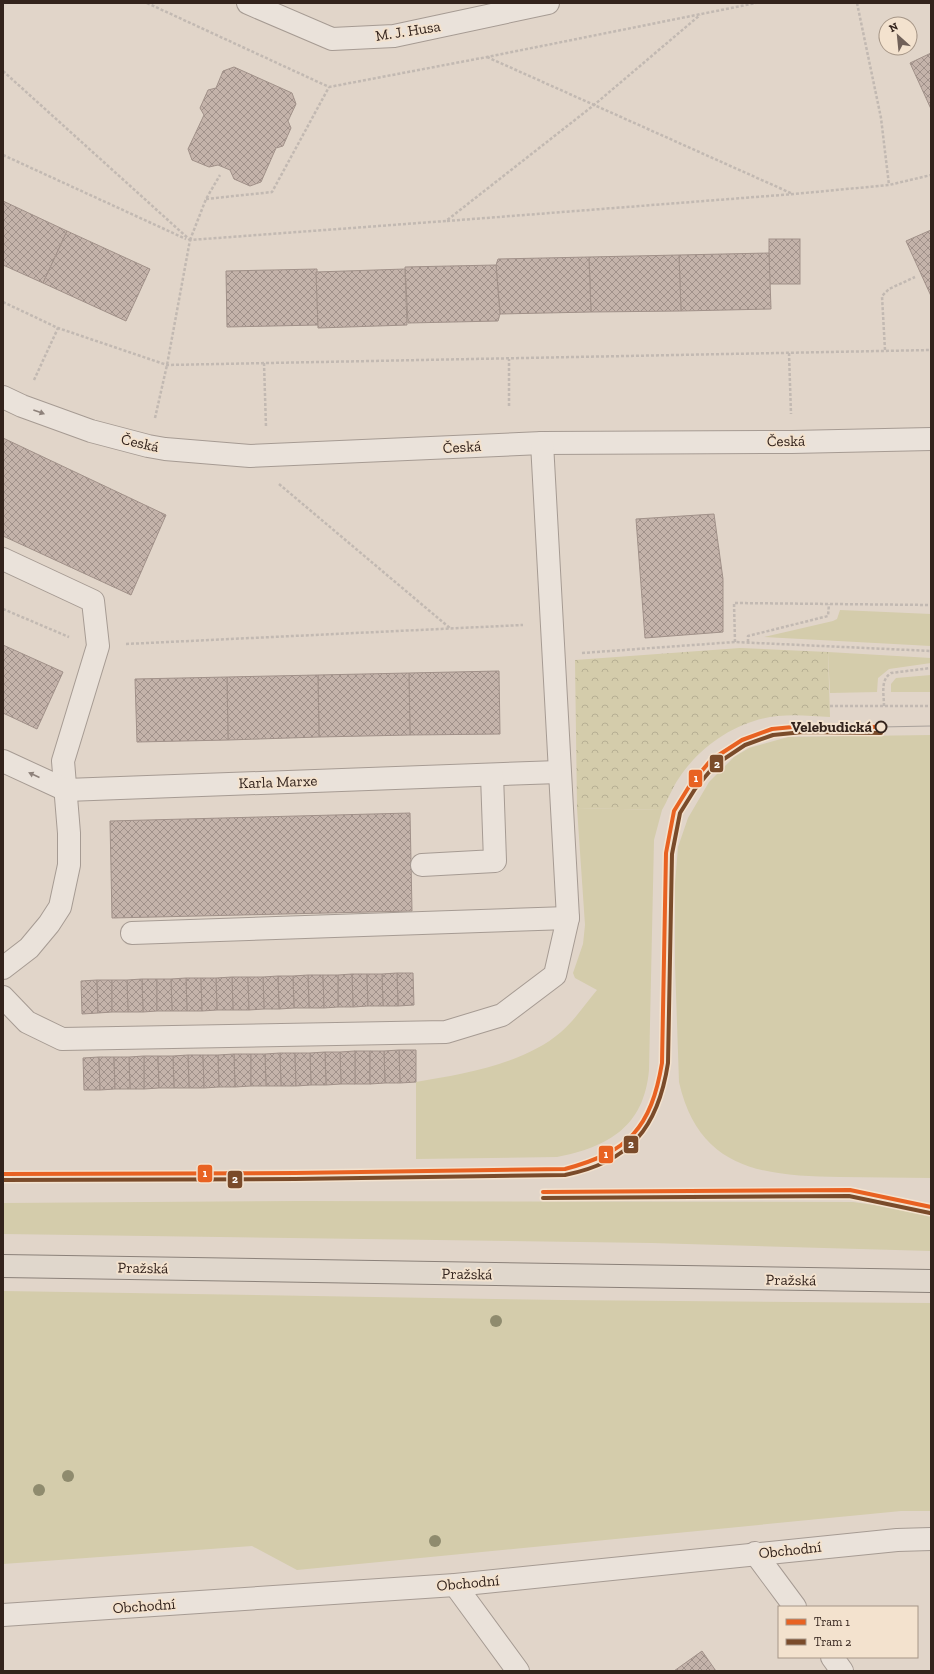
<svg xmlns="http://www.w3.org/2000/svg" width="934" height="1674" font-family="'Zilla Slab',serif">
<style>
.grass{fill:#d4ccab}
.forest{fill:url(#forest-crowns)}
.building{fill:url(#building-cross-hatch);stroke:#a19189}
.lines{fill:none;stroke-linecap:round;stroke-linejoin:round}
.minor-casing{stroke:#a69b93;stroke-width:24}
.major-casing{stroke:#8b8179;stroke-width:24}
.path{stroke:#c2b9b2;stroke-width:2.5;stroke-dasharray:3 2;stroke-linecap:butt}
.minor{stroke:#eae2da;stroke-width:22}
.major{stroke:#e0d7cc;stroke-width:22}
.tram{stroke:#a9a19b;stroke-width:1}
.tram-1-casing{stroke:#f3e2ce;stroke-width:7}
.tram-2-casing{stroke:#f3e2ce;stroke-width:7}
.tram-1{stroke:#e86222;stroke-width:4}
.tram-2{stroke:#7a4b2a;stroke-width:4}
.tree{fill:#8f8b6e}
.oneway{fill:#8e827b}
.stop-dot{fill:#f3e2ce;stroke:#33231c;stroke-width:2}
.labels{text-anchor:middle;stroke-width:4;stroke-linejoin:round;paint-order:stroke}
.street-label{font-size:15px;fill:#33231c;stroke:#f3e2ce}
.stop-label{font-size:15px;font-weight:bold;fill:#33231c;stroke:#f3e2ce;text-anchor:end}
.line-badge{stroke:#f3e2ce;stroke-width:1.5}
.badge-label{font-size:11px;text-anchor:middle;font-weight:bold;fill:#fff}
</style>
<defs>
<pattern id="forest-crowns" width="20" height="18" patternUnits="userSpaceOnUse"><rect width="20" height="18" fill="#d4ccab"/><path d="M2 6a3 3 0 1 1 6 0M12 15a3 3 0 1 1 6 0" fill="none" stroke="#b6af93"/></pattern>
<pattern id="building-cross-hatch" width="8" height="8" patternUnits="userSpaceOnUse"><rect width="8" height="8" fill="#c4b3aa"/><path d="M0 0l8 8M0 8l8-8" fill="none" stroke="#a0918a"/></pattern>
</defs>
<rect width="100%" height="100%" fill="#e1d5c9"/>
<g class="grass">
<polygon points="840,610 931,614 931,646 764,637 833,621 837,619"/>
<polygon points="828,652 931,658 931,663 889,669 878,678 877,692 830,693"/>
<polygon points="931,675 931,692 891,692 891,684 896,678"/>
<path d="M 931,735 L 931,1178 C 901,1178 870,1177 840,1177 C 763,1176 699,1170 679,1082 L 675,964 L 675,884 L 678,847 L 688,818 L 709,782 L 734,757 L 749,748 L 788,737 Z"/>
<path d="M 577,808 L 662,810 L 654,840 L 649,1070 C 644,1127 608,1147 557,1157 L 416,1159 L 416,1082 C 463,1074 524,1064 561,1032 C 575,1020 585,1004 597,990 L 575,978 L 573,973 L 583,944 L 585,925 Z"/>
<polygon points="300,1201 853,1202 931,1213 931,1251 652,1243 3,1234 3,1203"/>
<polygon points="3,1291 562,1300 931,1303 931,1511 901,1511 297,1570 252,1546 3,1564"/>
</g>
<path class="forest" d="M 740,648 L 828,652 L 830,717 C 813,716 795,714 778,716 C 738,720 701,745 679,778 C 672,788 668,800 662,810 L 577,808 L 575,660 Z"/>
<g class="building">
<polygon points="931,53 931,109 910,63"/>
<polygon points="234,67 292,93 296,104 288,121 291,128 283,146 276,148 261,182 250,186 234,179 230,170 218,165 209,167 192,160 188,149 204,115 200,108 208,90 216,88 223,71"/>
<polygon points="3,201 67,231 43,283 3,265"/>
<polygon points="931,230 931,296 906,241"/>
<polygon points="67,231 150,269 126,321 43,283"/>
<rect x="769" y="239" width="31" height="45"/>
<polygon points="769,253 771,309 681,311 679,255"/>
<polygon points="679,255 681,311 591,312 589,257"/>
<polygon points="589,257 591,312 500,314 496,265 498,259"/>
<polygon points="496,265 500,314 498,321 408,323 405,267"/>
<polygon points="317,269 318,325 227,327 226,271"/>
<polygon points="405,269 407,325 318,328 316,272"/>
<polygon points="3,438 166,515 131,595 3,536"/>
<polygon points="714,514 723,579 723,632 645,638 636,519"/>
<polygon points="3,645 63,672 37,729 3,713"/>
<polygon points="499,671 500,734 410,735 409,673"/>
<polygon points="409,673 410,735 319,737 318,675"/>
<polygon points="318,675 319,737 228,740 227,677"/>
<polygon points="227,677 228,740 137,742 135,679"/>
<polygon points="410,813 412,911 112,918 110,821"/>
<polygon points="397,973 413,973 414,1005 398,1006"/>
<polygon points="397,973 398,1006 383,1006 382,974"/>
<polygon points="352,974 367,974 368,1006 353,1007"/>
<polygon points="352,974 353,1007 338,1007 338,975"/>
<polygon points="367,974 382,974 383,1006 368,1006"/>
<polygon points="308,975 323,975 324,1008 309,1008"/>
<polygon points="308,975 309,1008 294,1008 293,976"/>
<polygon points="323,975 338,975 338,1007 324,1008"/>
<polygon points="278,976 293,976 294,1008 279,1009"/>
<polygon points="278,976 279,1009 264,1009 263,977"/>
<polygon points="232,977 248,977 249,1010 233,1010"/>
<polygon points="232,977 233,1010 217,1010 216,978"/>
<polygon points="248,977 263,977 264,1009 249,1010"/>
<polygon points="186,978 201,978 202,1011 187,1011"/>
<polygon points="186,978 187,1011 172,1011 171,979"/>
<polygon points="201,978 216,978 217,1010 202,1011"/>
<polygon points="142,979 157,979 157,1011 143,1012"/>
<polygon points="142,979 143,1012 128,1012 127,980"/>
<polygon points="157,979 171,979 172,1011 157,1011"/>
<polygon points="97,980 98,1013 82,1014 81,981"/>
<polygon points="97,980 112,980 112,1012 98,1013"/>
<polygon points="112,980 127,980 128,1012 112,1012"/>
<polygon points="399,1050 416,1050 416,1082 400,1083"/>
<polygon points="399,1050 400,1083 385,1083 384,1051"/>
<rect x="355" y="1051" width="15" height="33"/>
<polygon points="355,1051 355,1084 341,1084 340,1052"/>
<polygon points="370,1051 384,1051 385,1083 370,1084"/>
<polygon points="325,1052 340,1052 341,1084 326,1085"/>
<polygon points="325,1052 326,1085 311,1085 310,1053"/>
<polygon points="280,1053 295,1053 296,1086 281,1086"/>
<polygon points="280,1053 281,1086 266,1086 265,1054"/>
<polygon points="295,1053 310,1053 311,1085 296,1086"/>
<polygon points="234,1054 251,1054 251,1086 235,1087"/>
<polygon points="234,1054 235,1087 219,1087 218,1055"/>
<polygon points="251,1054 265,1054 266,1086 251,1086"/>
<polygon points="188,1055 203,1055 204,1088 189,1088"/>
<polygon points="188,1055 189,1088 174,1088 173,1056"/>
<polygon points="203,1055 218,1055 219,1087 204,1088"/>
<polygon points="144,1056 158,1056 159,1088 144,1089"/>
<polygon points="144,1056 144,1089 130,1089 129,1057"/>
<polygon points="158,1056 173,1056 174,1088 159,1088"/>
<polygon points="99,1057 100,1090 84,1090 83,1058"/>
<polygon points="99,1057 114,1057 115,1089 100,1090"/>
<polygon points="114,1057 129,1057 130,1089 115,1089"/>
<polygon points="702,1651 716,1671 674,1671"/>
</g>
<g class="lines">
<g class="minor-casing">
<g id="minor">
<polyline points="248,3 332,39 394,36 548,3"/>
<polyline points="3,397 22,406 91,431 148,446 165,449 250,456 542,443 792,442 931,439"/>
<polyline points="3,559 93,601 98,646 63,761 69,833 69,865 60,907 49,924 29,948 3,968"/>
<polyline points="3,761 66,790 559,772"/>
<polyline points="422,865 495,861 492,775"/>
<polyline points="132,933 568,918"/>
<polyline points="3,997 27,1022 62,1039 446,1032 502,1015 555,975 568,918 542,443"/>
<polyline points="755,1553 795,1607"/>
<polyline points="455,1585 518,1671"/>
<polyline points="3,1615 455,1585 897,1540 931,1539"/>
<polyline points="832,1657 842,1671"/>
</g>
</g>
<g class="major-casing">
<polyline id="major" points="3,1266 931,1281"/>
</g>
<g class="path">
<polyline points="147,3 329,87 487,57 756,3"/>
<polyline points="857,3 881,118 889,185"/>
<polyline points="487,57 793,194"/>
<polyline points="3,71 190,240"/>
<polyline points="3,155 186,239"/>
<polyline points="206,199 272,192 329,87"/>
<polyline points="447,221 794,194 889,185 931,175"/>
<polyline points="190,240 206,199 220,175"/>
<polyline points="3,302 58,328 167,365 931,350"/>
<polyline points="885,350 882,296 889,289 915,277"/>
<polyline points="789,353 791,414"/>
<polyline points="264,363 266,427"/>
<polyline points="34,380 58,328"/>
<polyline points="509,406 509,359"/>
<polyline points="155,418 167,365 190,240 446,221 594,105 700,15"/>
<polyline points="279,484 451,629"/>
<polyline points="3,609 69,637"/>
<polyline points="735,642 734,603 931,605"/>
<polyline points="748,642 748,636 828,616 829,604"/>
<polyline points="126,644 523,625"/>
<polyline points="582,653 735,642 931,651"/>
<polyline points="830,706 931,706"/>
<path d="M 884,706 C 884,694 880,680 891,673 L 931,668"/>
</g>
<use href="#minor" class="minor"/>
<use href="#major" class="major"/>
<polyline class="tram" points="881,727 931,726"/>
<g class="tram-1-casing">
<g id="tram-1">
<path d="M 3,1174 L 295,1173 L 565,1169 C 629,1152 651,1128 662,1063 L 666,853 L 674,811 L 690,785 L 711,760 L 742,740 L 772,729 L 803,726 L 881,727"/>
<polyline points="543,1192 850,1190 931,1207"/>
</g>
</g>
<g class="tram-2-casing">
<g id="tram-2">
<path d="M 3,1180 L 295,1179 L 565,1175 C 630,1162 658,1128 668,1063 L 672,854 L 680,813 L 695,789 L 715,765 L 745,745 L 773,735 L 803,732 L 881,733"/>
<polyline points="543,1198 849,1196 930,1213"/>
</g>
</g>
<use href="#tram-1" class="tram-1"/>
<use href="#tram-2" class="tram-2"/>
</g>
<g class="tree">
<circle cx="496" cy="1321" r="6"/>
<circle cx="68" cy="1476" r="6"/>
<circle cx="39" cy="1490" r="6"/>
<circle cx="435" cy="1541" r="6"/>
</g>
<defs><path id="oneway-solid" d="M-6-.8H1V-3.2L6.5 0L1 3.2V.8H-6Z"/></defs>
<g class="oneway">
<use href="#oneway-solid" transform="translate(39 412) rotate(20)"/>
<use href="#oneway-solid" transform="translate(34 775) rotate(-156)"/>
</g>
<circle class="stop-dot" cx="881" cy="727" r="5.5"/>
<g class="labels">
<g class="street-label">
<text transform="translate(408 31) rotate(-9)" y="5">M. J. Husa</text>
<text transform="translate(786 441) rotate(-1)" y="5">Česká</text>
<text transform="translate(140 443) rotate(13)" y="5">Česká</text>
<text transform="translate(462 447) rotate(-3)" y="5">Česká</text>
<text transform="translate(278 782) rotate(-2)" y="5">Karla Marxe</text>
<text transform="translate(143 1268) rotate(1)" y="5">Pražská</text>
<text transform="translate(467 1274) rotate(1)" y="5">Pražská</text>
<text transform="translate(791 1280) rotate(1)" y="5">Pražská</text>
<text transform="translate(790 1550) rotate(-6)" y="5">Obchodní</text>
<text transform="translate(468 1583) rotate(-5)" y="5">Obchodní</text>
<text transform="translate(144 1606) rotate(-4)" y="5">Obchodní</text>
</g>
<g class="stop-label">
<text x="872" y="732">Velebudická</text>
</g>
</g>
<g class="line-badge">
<rect x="709" y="754" width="15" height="19" rx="4" fill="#7a4b2a"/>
<rect x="688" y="769" width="15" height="19" rx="4" fill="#e86222"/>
<rect x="623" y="1135" width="16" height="19" rx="4" fill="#7a4b2a"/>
<rect x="598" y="1145" width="16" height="19" rx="4" fill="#e86222"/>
<rect x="197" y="1164" width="16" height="19" rx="4" fill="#e86222"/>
<rect x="227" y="1170" width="16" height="19" rx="4" fill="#7a4b2a"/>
</g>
<g class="badge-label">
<text x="717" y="768">2</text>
<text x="696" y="782">1</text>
<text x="631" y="1148">2</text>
<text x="606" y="1158">1</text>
<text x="205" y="1177">1</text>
<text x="235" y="1183">2</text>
</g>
<rect width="934" height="1674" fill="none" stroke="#33231c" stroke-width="8"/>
<rect x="778" y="1606" width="140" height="52" fill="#f3e2ce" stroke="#a69687"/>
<rect x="786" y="1619" width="20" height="6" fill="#e86222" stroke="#a69687"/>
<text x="814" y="1626" font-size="12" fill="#33231c">Tram 1</text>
<rect x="786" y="1639" width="20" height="6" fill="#7a4b2a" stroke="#a69687"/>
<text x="814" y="1646" font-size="12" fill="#33231c">Tram 2</text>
<g transform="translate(898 36) rotate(333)"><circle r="19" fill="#f3e2ce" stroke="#a69687"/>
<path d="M0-3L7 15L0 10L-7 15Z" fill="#706159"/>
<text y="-6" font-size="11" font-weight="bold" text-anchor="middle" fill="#33231c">N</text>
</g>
</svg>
